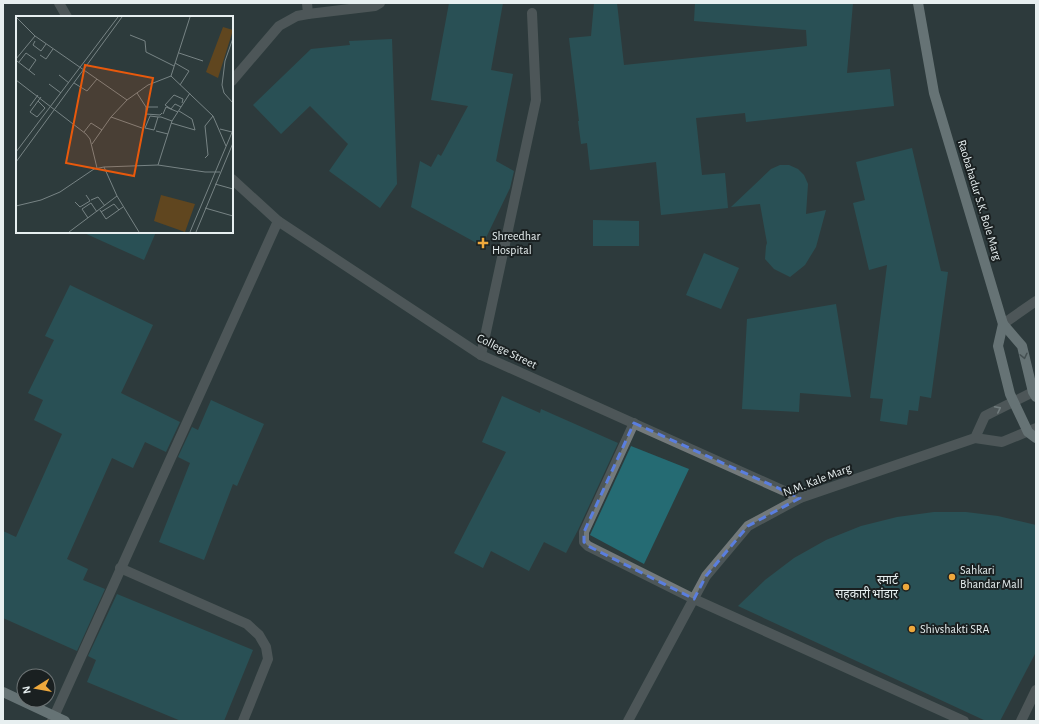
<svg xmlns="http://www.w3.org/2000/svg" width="1039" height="724" font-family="'Alegreya Sans','Noto Sans Devanagari',sans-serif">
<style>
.building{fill:#256b73}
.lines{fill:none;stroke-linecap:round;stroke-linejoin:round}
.minor{stroke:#73797a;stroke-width:10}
.major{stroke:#acb9bb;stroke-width:10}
.oneway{stroke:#636c6e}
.oneway2{stroke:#c4cccd}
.marked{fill:none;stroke:#5a7edf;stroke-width:3;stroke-dasharray:8 5;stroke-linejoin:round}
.poi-dot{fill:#eea83c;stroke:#1a2021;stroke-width:1.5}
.labels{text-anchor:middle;stroke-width:4;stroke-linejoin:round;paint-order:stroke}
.street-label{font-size:12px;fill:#e7eff0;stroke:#1a2021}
.poi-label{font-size:12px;fill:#e7eff0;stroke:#1a2021;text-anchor:start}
.inset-road{fill:none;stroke:#778384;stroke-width:1}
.view{fill:#e8590c;fill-opacity:0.15;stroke:#e8590c;stroke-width:2}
.inset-edge{fill:none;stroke:#e7eff0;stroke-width:2}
</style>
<rect width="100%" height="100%" fill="#2d3b3c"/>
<g class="building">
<polygon points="449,3 503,3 491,70 513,74 496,161 514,171 510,188 482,246 411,207 420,161 431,167 438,154 441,156 468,106 431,100"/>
<polygon points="594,3 617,3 624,65 807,46 806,30 694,21 695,3 853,3 847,73 890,69 894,106 746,122 745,113 696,118 702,175 725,173 728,208 661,215 656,162 590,170 587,143 581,144 578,121 579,121 569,38 591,36"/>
<polygon points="392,39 397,184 380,208 329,171 348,144 310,106 281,134 253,105 311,49 350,45 349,41"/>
<polygon points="912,148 941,271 948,272 931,398 920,396 918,411 909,410 907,425 880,421 883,399 870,398 887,265 869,270 853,203 865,200 856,162"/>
<polygon points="780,165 789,165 798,169 804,175 808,184 806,214 826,210 816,247 805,265 790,277 774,269 765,259 766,246 767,243 760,204 731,207 771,169"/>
<polygon points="593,220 639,221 639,246 593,246"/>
<polygon points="82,232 156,232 144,260"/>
<polygon points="704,253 739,268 721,309 686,295"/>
<polygon points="70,285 153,325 121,393 180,422 166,452 145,442 133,468 112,458 67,559 88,569 83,580 105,589 77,651 3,618 3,531 16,537 62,434 34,420 43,400 28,393 54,340 45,336"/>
<polygon points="836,304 851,397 800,393 799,412 742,409 747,319"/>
<polygon points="502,396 540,413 541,409 618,443 578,530 566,553 544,542 529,571 491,551 483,568 454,553 506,452 482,442"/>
<polygon points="211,400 264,424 237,486 233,484 204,560 159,542 190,463 178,457 192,427 198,430"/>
<polygon points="631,446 689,469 644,564 590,535"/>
<polygon points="934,512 966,512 998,516 1036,525 1036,652 1000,721 986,721 738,606 765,580 794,558 826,540 861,526 897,517"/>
<polygon points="117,594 253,650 224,721 181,721 87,682 96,660 88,656"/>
</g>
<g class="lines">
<g class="minor">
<polyline points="59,3 67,17"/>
<polyline points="308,14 375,6 380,3"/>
<polyline points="232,81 279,26 297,16 308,14 307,3"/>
<polyline points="232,179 278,221 481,355 800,498"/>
<polyline points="1003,324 1036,301"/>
<polyline points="481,355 536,100 532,13"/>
<polyline points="634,423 584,532 584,542 588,546 694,599 964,721"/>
<polyline points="975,438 1002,442 1036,428"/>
<polyline points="120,568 247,624 259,635 266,647 268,659 243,721"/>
<polyline points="52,721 278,221"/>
<polyline points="628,721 706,576 748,526 800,498 975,438 985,416 1033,392"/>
<polyline points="1021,721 1036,690"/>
</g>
<g class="major">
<polyline points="918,3 934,93 1003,324 1022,346 1033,392 1036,397"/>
<polyline points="1003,324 998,346 1010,394 1028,432 1036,438"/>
<polyline points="3,692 65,721"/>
</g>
</g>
<defs><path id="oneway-chevron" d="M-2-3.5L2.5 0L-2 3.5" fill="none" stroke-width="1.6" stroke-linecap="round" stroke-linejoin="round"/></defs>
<use class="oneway" href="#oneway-chevron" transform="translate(1024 356) rotate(77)"/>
<use class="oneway2" href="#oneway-chevron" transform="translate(998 409) rotate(-27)"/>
<path d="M0 0H1039V724H0ZM 634,423 L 800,498 L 748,526 L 706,576 L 694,599 L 588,546 L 584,542 L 584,532 Z" fill="#2d3b3c" fill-opacity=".55" fill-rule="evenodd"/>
<path class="marked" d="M 634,423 L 800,498 L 748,526 L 706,576 L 694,599 L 588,546 L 584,542 L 584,532 Z"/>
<g class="poi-dot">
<path d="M481 237h4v4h4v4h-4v4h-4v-4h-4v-4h4z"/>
<circle cx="952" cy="577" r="4"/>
<circle cx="906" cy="587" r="4"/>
<circle cx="912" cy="629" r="4"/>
</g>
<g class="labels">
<g class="street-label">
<text transform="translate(980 200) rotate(73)" y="4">Raobahadur S.K. Bole Marg</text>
<text transform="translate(507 351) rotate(26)" y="4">College Street</text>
<text transform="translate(817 480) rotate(-21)" y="4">N.M. Kale Marg</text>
</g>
<g class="poi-label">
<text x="492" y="240">Shreedhar<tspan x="492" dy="14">Hospital</tspan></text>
<text x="960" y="574">Sahkari<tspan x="960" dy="14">Bhandar Mall</tspan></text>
<text x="898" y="584" text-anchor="end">स्मार्ट<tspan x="898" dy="14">सहकारी भांडार</tspan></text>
<text x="920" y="633">Shivshakti SRA</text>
</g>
</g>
<g transform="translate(16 16)">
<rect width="217" height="217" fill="#2d3b3c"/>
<path d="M 207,11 L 217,14 L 202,62 L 190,56 ZM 145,179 L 179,188 L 169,216 L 138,205 Z" fill="#60461f"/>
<path class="inset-road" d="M 0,1 L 19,20 L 111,84M 114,19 L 129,25 L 130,36 L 158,50M 217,22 L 209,45 L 206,69 L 208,77 L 217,87M 19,25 L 17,29 L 25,35 L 30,28M 163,37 L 187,45M 24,39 L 30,43 L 37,33M 0,43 L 19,20M 1,45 L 19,59M 3,46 L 10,37 L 20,44 L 13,54M 159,47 L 173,55 L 164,69M 43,59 L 53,67M 155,60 L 197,100 L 210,130M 0,64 L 70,118 L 74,123 L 81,152M 58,67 L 71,75 L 81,63M 33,68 L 45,77M 121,77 L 130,91 L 142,91M 22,85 L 29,92 L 21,101 L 14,96 L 25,81M 14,90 L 22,79M 130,91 L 130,98 L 144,99 L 146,97M 165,91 L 159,88 L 155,93 L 149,89 L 158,79 L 167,83 L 166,87M 147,98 L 150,91 L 162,96M 95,101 L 126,112M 142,101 L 138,114 L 129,112 L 134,100 L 142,101 L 145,101 L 156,105M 155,107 L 179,114 L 176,103 L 163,95M 204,113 L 216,116M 140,115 L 152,118M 68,116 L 75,107 L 86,114M 76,128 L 95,101 L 111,84 L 132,69 L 155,60 L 174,1M 0,136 L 102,1M 189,142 L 192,139 L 189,110 L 197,100M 0,146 L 106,1M 142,149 L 156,105 L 174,77M 88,151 L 101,180 L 123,216M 199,168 L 217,173M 75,184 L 82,181 L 89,190M 59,186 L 64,191 L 74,185 L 70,179M 0,190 L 25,184 L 44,176 L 78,153 L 88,151 L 142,149 L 189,156 L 204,156M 189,192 L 217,200M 84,194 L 90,203 L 107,191M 85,196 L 98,188 L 103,194M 72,202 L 66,193 L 75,187 L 81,196M 53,216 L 101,180M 174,216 L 217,114M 180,216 L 217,127"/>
<path class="view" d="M 69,49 L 137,62 L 118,160 L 50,147 Z"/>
<rect width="217" height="217" class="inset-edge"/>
</g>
<rect width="1039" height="724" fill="none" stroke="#e7eff0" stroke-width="8"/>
<g transform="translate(36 688) rotate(259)"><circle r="19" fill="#1a2021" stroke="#6c7374"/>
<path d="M0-3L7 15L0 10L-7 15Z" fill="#eea83c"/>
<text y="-6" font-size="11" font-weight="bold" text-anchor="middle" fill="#e7eff0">N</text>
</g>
</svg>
